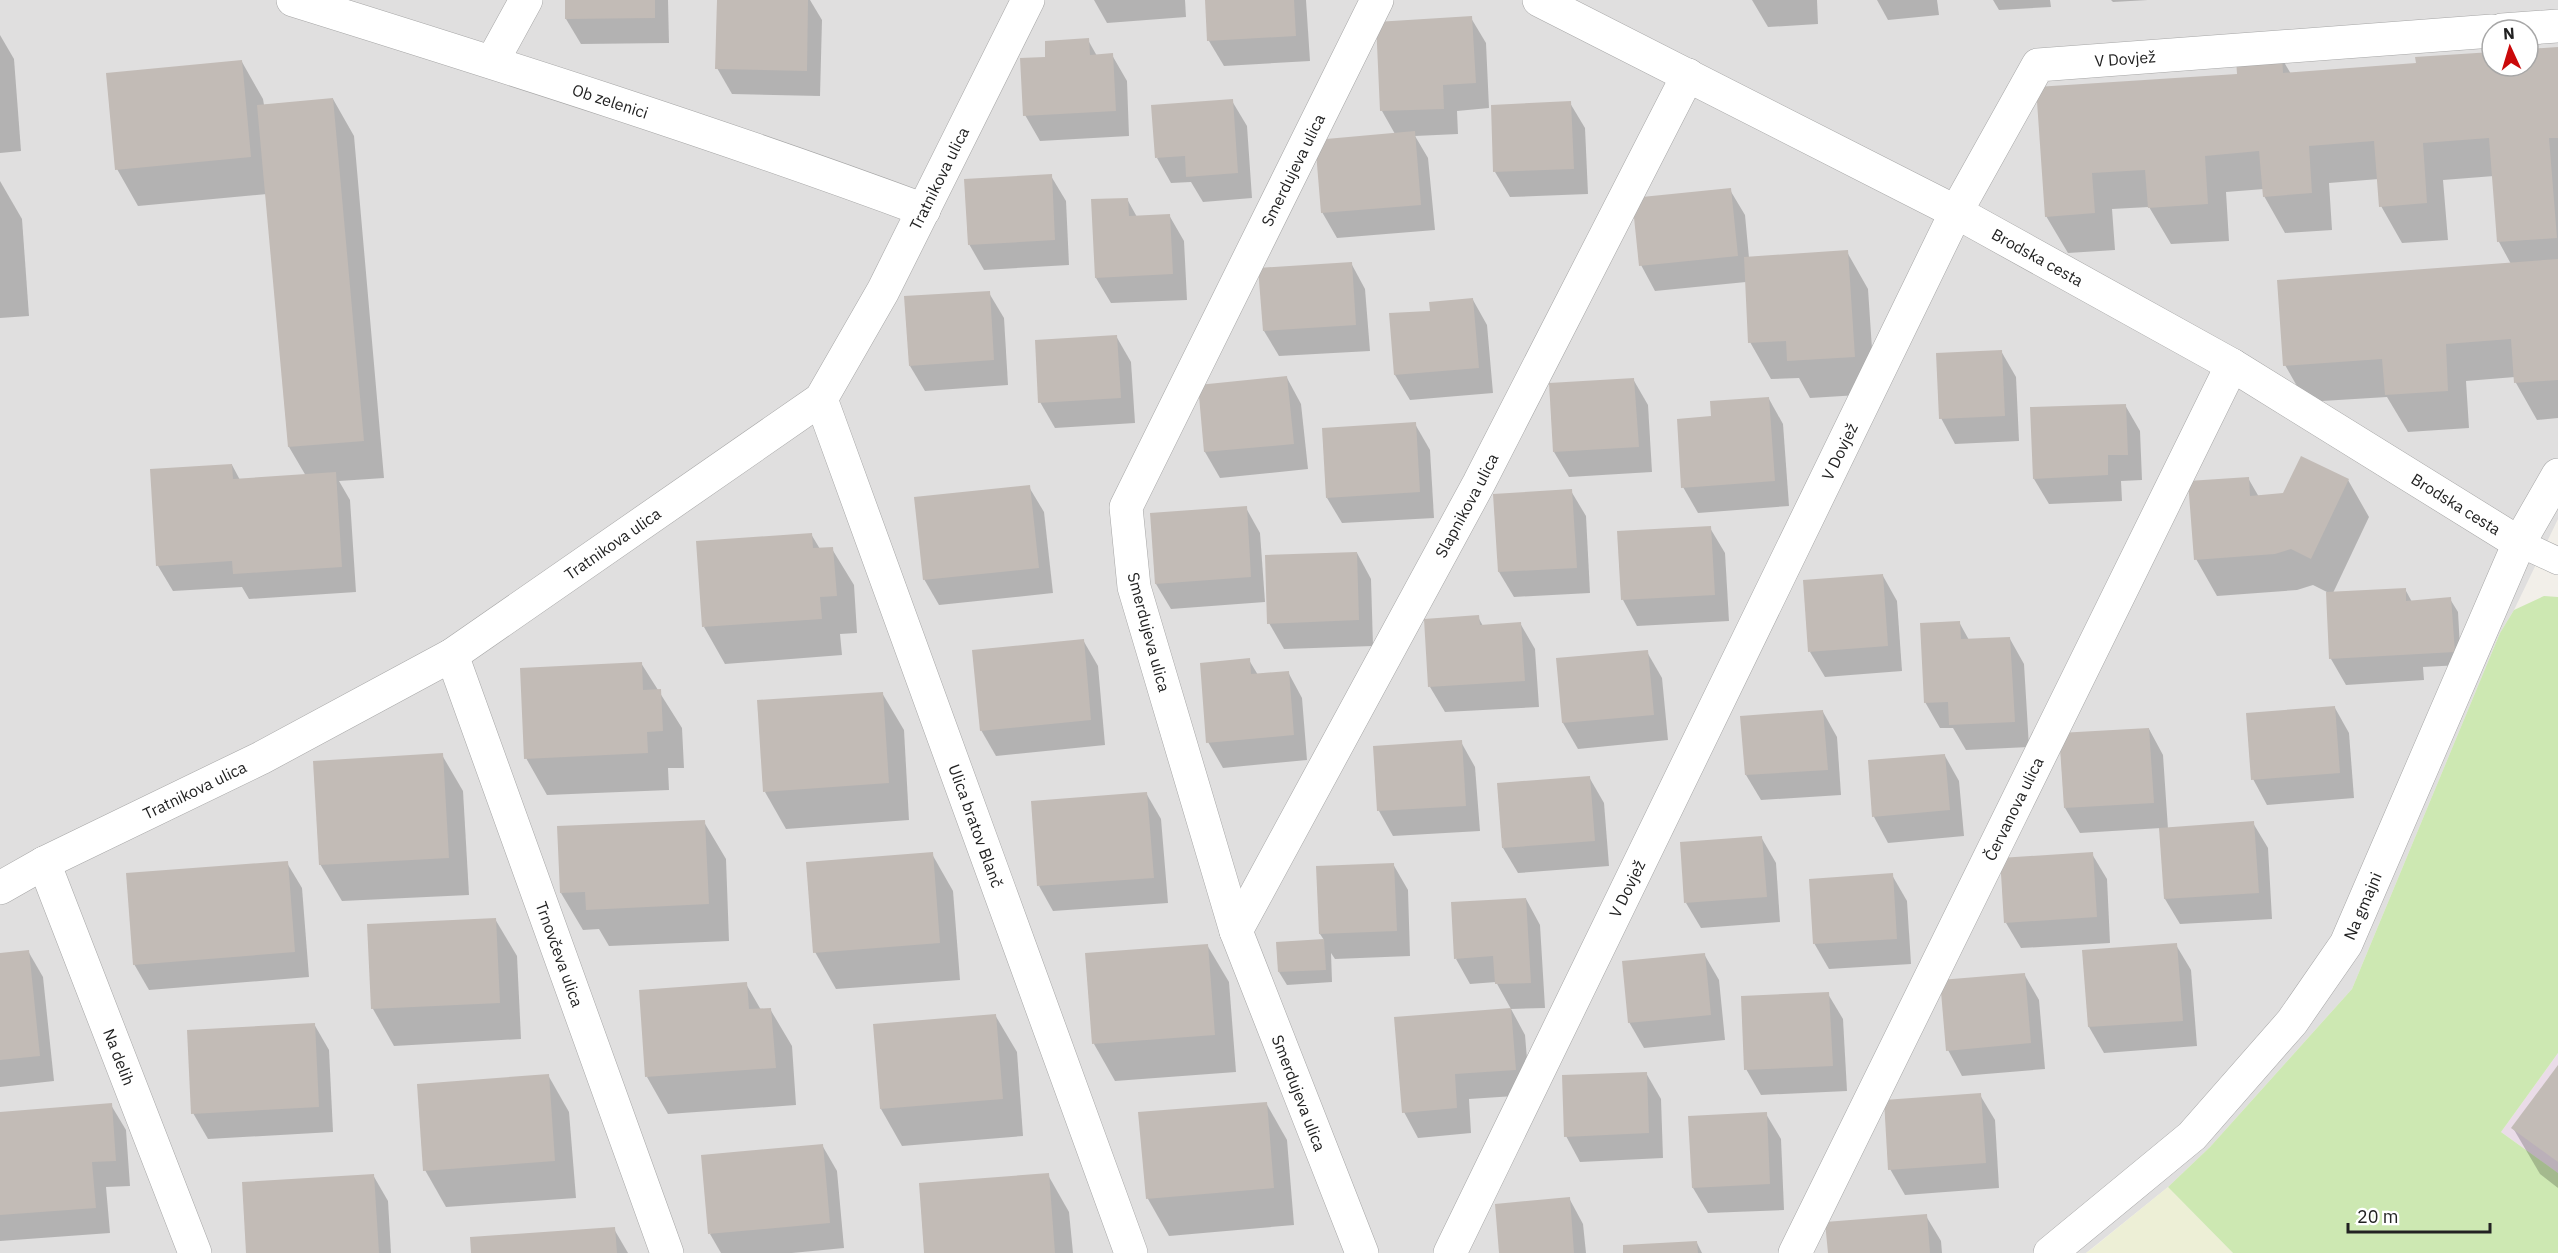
<svg xmlns="http://www.w3.org/2000/svg" width="2558" height="1253" font-family="'IBM Plex Sans',sans-serif">
<style>
.residential{fill:#e0dfdf;fill-rule:evenodd}
.industrial{fill:#eadce8}
.farmland{fill:#edefd6}
.grass{fill:#cde8b2}
.shadow{fill:#0003}
.building{fill:#c2bbb6}
.lines{fill:none;stroke-linecap:round;stroke-linejoin:round}
.service-casing{stroke:#a6a6a6;stroke-width:28}
.minor-casing{stroke:#a6a6a6;stroke-width:34}
.service{stroke:#fff;stroke-width:27}
.minor{stroke:#fff;stroke-width:33}
.labels{text-anchor:middle;stroke-width:5;stroke-linejoin:round;paint-order:stroke}
.street-label{font-size:16px;fill:#222;stroke:#fff}
</style>
<rect width="100%" height="100%" fill="#f2efe9"/>
<path class="residential" d="M 0,0 L 2558,0 L 2558,519 L 2514,610 L 2500,633 L 2352,989 L 2210,1147 L 2168,1187 L 2086,1253 L 0,1253 ZM 2492,30 L 2528,30 L 2528,66 L 2492,66 Z"/>
<polygon class="industrial" points="2558,1053 2558,1173 2501,1132"/>
<polygon class="farmland" points="2168,1187 2233,1253 2086,1253 2093,1248"/>
<polygon class="grass" points="2544,596 2558,597 2558,1053 2501,1132 2558,1173 2558,1253 2233,1253 2168,1187 2210,1147 2352,989 2500,633 2514,610"/>
<g class="shadow">
<polygon points="566,0 668,0 669,43 581,44 566,19"/>
<polygon points="718,0 810,0 822,20 820,96 732,94 717,68"/>
<polygon points="1094,0 1185,0 1186,17 1107,23"/>
<polygon points="1206,0 1306,0 1310,61 1224,66 1209,41"/>
<polygon points="1752,0 1817,0 1818,24 1768,27"/>
<polygon points="1877,0 1937,0 1939,15 1888,20"/>
<polygon points="1993,0 2050,0 2051,7 1999,10"/>
<polygon points="2111,0 2148,0 2113,2"/>
<polygon points="1471,18 1486,43 1489,108 1457,111 1458,134 1415,136 1428,158 1435,230 1337,238 1322,212 1395,134 1382,111"/>
<polygon points="0,35 14,59 21,151 0,153"/>
<polygon points="1088,40 1097,56 1112,55 1127,81 1129,136 1040,141 1025,115 1047,58"/>
<polygon points="2558,49 2558,418 2537,420 2516,383 2515,377 2466,381 2469,428 2408,432 2387,397 2306,402 2285,365 2511,264 2499,242 2494,176 2443,180 2448,240 2402,243 2381,206 2379,179 2329,183 2332,230 2285,233 2264,196 2264,189 2226,192 2229,241 2171,244 2149,207 2112,209 2115,250 2068,253 2046,216 2038,88 2239,75 2281,57 2291,74 2417,64 2492,53 2492,66 2528,66 2528,51"/>
<polygon points="242,62 263,99 264,105 333,99 354,136 384,478 339,481 350,500 356,592 249,599 242,587 173,591 158,566 152,471 232,465 240,480 306,476 289,447 267,194 138,206 117,169"/>
<polygon points="1232,101 1247,126 1252,198 1203,202 1191,182 1171,183 1157,158"/>
<polygon points="1570,103 1585,128 1588,194 1510,197 1495,172"/>
<polygon points="1051,176 1066,201 1069,265 984,270 969,244"/>
<polygon points="0,181 22,219 29,316 0,318"/>
<polygon points="1730,190 1745,215 1749,258 1847,252 1868,289 1875,394 1810,398 1799,378 1771,379 1750,342 1746,282 1655,291 1641,265"/>
<polygon points="1127,199 1137,217 1169,215 1184,241 1187,300 1111,303 1096,278"/>
<polygon points="1351,263 1365,289 1370,351 1279,356 1264,331"/>
<polygon points="989,293 1004,318 1008,385 925,391 910,366"/>
<polygon points="1473,300 1487,325 1493,393 1410,400 1395,375 1391,315 1431,312"/>
<polygon points="1116,336 1131,362 1135,423 1055,428 1040,402"/>
<polygon points="2001,351 2016,377 2019,441 1955,444 1941,418"/>
<polygon points="1287,378 1301,404 1308,469 1220,478 1205,452 1199,386"/>
<polygon points="1633,379 1648,405 1652,472 1569,477 1554,452"/>
<polygon points="1769,399 1783,424 1789,506 1698,513 1683,487 1712,418"/>
<polygon points="2125,405 2140,431 2142,480 2121,481 2122,501 2049,504 2034,479"/>
<polygon points="1415,424 1430,450 1434,518 1342,523 1327,498"/>
<polygon points="2248,478 2259,497 2284,495 2348,480 2369,517 2333,593 2405,589 2412,602 2450,599 2458,612 2461,665 2423,667 2424,680 2346,685 2331,659 2327,592 2313,585 2297,590 2217,596 2196,559"/>
<polygon points="1029,487 1044,512 1053,593 939,605 924,579"/>
<polygon points="1571,491 1586,516 1590,593 1514,597 1499,572"/>
<polygon points="1246,508 1260,533 1265,602 1171,609 1156,584 1151,514"/>
<polygon points="1710,528 1725,553 1729,621 1637,626 1623,600 1619,533"/>
<polygon points="811,534 820,549 832,549 854,585 857,633 840,634 842,655 725,664 704,627"/>
<polygon points="1357,553 1371,579 1373,646 1284,649 1269,623"/>
<polygon points="1883,576 1897,601 1902,671 1825,677 1810,652"/>
<polygon points="1478,617 1483,626 1520,623 1535,649 1539,707 1445,712 1430,687"/>
<polygon points="1959,622 1969,640 2010,639 2024,664 2029,747 1966,750 1953,728 1940,728 1925,702"/>
<polygon points="1083,640 1098,666 1105,745 996,756 981,730"/>
<polygon points="1647,652 1662,678 1668,740 1578,749 1563,723 1557,660"/>
<polygon points="1249,660 1258,675 1288,672 1302,698 1307,760 1223,768 1208,742"/>
<polygon points="641,663 682,728 684,768 668,768 669,790 547,795 526,758"/>
<polygon points="882,693 904,730 909,820 786,829 765,792"/>
<polygon points="2335,708 2349,733 2354,798 2267,805 2253,779"/>
<polygon points="1823,712 1837,737 1841,795 1761,800 1746,775"/>
<polygon points="2149,729 2163,755 2168,829 2253,823 2268,848 2272,919 2180,924 2165,899 2161,828 2080,833 2065,808"/>
<polygon points="1461,742 1475,767 1480,831 1393,836 1379,811 1374,748"/>
<polygon points="442,755 463,791 469,895 342,901 320,864"/>
<polygon points="1945,756 1959,781 1964,836 1888,843 1874,817 1869,762"/>
<polygon points="1589,777 1604,803 1609,866 1518,873 1503,848"/>
<polygon points="1146,793 1161,819 1168,903 1053,911 1039,886"/>
<polygon points="704,822 726,859 729,941 609,946 599,929 583,930 561,893"/>
<polygon points="1761,837 1776,863 1780,922 1701,928 1686,903"/>
<polygon points="932,854 953,891 960,980 836,989 815,952"/>
<polygon points="2092,854 2107,879 2110,943 2021,948 2006,923"/>
<polygon points="287,863 302,888 309,977 149,990 134,964"/>
<polygon points="1393,864 1408,890 1410,956 1335,959 1331,953 1332,982 1287,985 1279,972 1324,940 1320,934"/>
<polygon points="1892,875 1907,901 1911,964 1829,969 1814,943"/>
<polygon points="1526,899 1540,925 1545,1008 1511,1009 1496,982 1470,984 1456,959"/>
<polygon points="495,919 517,956 521,1039 394,1046 373,1009 368,926"/>
<polygon points="1207,945 1229,982 1236,1072 1115,1081 1094,1044 1086,955"/>
<polygon points="2176,945 2191,970 2197,1046 2104,1053 2089,1027 2084,951"/>
<polygon points="28,951 43,977 54,1081 0,1087 0,954"/>
<polygon points="1704,954 1719,980 1725,1040 1644,1048 1629,1022"/>
<polygon points="2024,974 2039,1000 2045,1069 1962,1076 1948,1050"/>
<polygon points="746,984 761,1010 770,1009 792,1046 796,1105 668,1114 647,1077"/>
<polygon points="1828,994 1843,1019 1847,1091 1761,1095 1746,1069"/>
<polygon points="1511,1009 1525,1035 1530,1095 1469,1099 1471,1133 1418,1138 1404,1112"/>
<polygon points="995,1015 1017,1052 1023,1136 902,1146 881,1109 874,1025"/>
<polygon points="314,1024 329,1050 333,1132 208,1139 193,1113"/>
<polygon points="2558,1068 2558,1188 2540,1174 2513,1128"/>
<polygon points="1646,1073 1661,1099 1663,1158 1580,1162 1566,1136"/>
<polygon points="548,1075 569,1112 576,1198 446,1207 425,1170"/>
<polygon points="1980,1095 1995,1120 1999,1188 1905,1195 1890,1169"/>
<polygon points="1266,1103 1287,1140 1294,1225 1169,1236 1148,1199 1140,1114"/>
<polygon points="111,1105 126,1130 130,1186 106,1187 110,1233 0,1241 0,1113"/>
<polygon points="1766,1114 1781,1139 1784,1210 1708,1213 1693,1188"/>
<polygon points="822,1145 837,1171 844,1248 792,1253 721,1253 710,1234"/>
<polygon points="373,1175 388,1201 391,1253 248,1253"/>
<polygon points="1048,1175 1069,1212 1073,1253 926,1253"/>
<polygon points="1569,1198 1583,1224 1586,1253 1501,1253"/>
<polygon points="1926,1216 1941,1241 1942,1253 1830,1253"/>
<polygon points="614,1229 628,1253 473,1253"/>
<polygon points="1697,1243 1702,1253 1625,1253"/>
</g>
<g class="building">
<polygon points="565,0 655,0 655,18 565,19"/>
<polygon points="717,0 808,0 807,71 715,69"/>
<polygon points="1205,0 1294,0 1296,36 1207,41"/>
<polygon points="1472,16 1476,83 1443,85 1444,109 1380,111 1376,22"/>
<polygon points="1089,38 1090,55 1113,53 1116,111 1023,116 1020,58 1045,57 1045,41"/>
<polygon points="2558,47 2558,138 2549,138 2557,238 2497,242 2489,138 2423,143 2427,203 2379,207 2374,141 2309,146 2312,193 2263,197 2259,151 2205,156 2208,204 2148,208 2145,170 2092,173 2095,213 2045,217 2036,87 2237,74 2236,59 2282,55 2283,73 2416,63 2415,57 2492,52 2492,66 2528,66 2528,49"/>
<polygon points="242,60 251,157 115,170 106,73"/>
<polygon points="333,98 364,441 288,447 257,105"/>
<polygon points="1233,99 1238,173 1186,177 1185,156 1155,158 1151,105"/>
<polygon points="1571,101 1574,169 1493,172 1491,105"/>
<polygon points="1415,131 1421,205 1321,213 1315,140"/>
<polygon points="1052,174 1055,240 968,245 964,179"/>
<polygon points="1731,188 1738,256 1639,266 1632,198"/>
<polygon points="1128,198 1129,216 1170,214 1173,274 1095,278 1091,199"/>
<polygon points="1848,250 1855,357 1787,361 1786,341 1748,343 1744,257"/>
<polygon points="2558,259 2558,380 2514,383 2511,339 2446,344 2448,391 2385,395 2382,359 2283,366 2277,280"/>
<polygon points="1352,262 1356,325 1263,331 1258,268"/>
<polygon points="990,291 994,360 909,366 904,296"/>
<polygon points="1473,298 1479,368 1394,375 1389,313 1430,311 1429,302"/>
<polygon points="1117,335 1121,398 1038,403 1035,340"/>
<polygon points="2002,350 2005,416 1939,419 1936,353"/>
<polygon points="1287,376 1294,444 1204,452 1198,385"/>
<polygon points="1634,378 1639,447 1553,452 1549,383"/>
<polygon points="1769,397 1775,481 1681,488 1677,419 1711,416 1710,401"/>
<polygon points="2126,404 2128,455 2108,455 2108,475 2033,479 2030,407"/>
<polygon points="1416,422 1420,492 1326,498 1322,428"/>
<polygon points="2301,456 2349,479 2311,559 2291,549 2275,554 2194,560 2188,481 2249,477 2250,496 2283,493"/>
<polygon points="232,464 233,479 336,472 342,567 233,574 232,561 156,566 150,469"/>
<polygon points="1030,485 1039,568 923,580 914,497"/>
<polygon points="1572,489 1577,568 1498,572 1493,494"/>
<polygon points="1247,506 1251,577 1155,584 1150,513"/>
<polygon points="1711,526 1715,595 1621,600 1617,531"/>
<polygon points="812,533 813,548 833,547 837,596 820,597 822,619 702,627 696,541"/>
<polygon points="1357,552 1359,620 1267,624 1265,555"/>
<polygon points="1883,574 1888,646 1808,652 1803,580"/>
<polygon points="2406,588 2406,601 2451,597 2455,652 2329,659 2326,592"/>
<polygon points="1479,615 1480,625 1521,622 1525,681 1428,687 1424,619"/>
<polygon points="1960,621 1961,639 2010,637 2015,722 1949,725 1948,702 1924,703 1920,623"/>
<polygon points="1084,639 1091,720 980,731 972,650"/>
<polygon points="1648,650 1654,715 1562,723 1556,658"/>
<polygon points="1250,658 1251,674 1289,671 1294,735 1206,743 1200,663"/>
<polygon points="642,662 643,690 661,689 663,731 647,732 648,753 524,759 520,668"/>
<polygon points="883,692 889,783 763,792 757,700"/>
<polygon points="2335,706 2340,773 2251,780 2246,713"/>
<polygon points="1823,710 1828,770 1745,775 1740,716"/>
<polygon points="2149,728 2154,803 2064,808 2059,733"/>
<polygon points="1462,740 1466,806 1377,811 1373,746"/>
<polygon points="443,753 449,858 319,865 313,761"/>
<polygon points="1945,754 1950,810 1872,817 1868,760"/>
<polygon points="1590,776 1595,841 1502,848 1497,783"/>
<polygon points="1147,792 1154,878 1037,886 1031,801"/>
<polygon points="705,820 709,904 586,910 585,892 560,893 557,826"/>
<polygon points="2254,821 2259,893 2164,899 2159,828"/>
<polygon points="1762,836 1767,897 1684,903 1680,842"/>
<polygon points="933,852 940,943 813,953 806,862"/>
<polygon points="2093,852 2097,917 2004,923 2000,858"/>
<polygon points="288,861 295,952 133,965 126,873"/>
<polygon points="1394,863 1397,931 1319,934 1316,866"/>
<polygon points="1893,873 1897,939 1813,944 1809,879"/>
<polygon points="1526,898 1531,983 1495,984 1493,956 1454,959 1451,902"/>
<polygon points="496,918 500,1003 371,1009 367,924"/>
<polygon points="1324,939 1326,970 1278,972 1276,942"/>
<polygon points="2177,943 2183,1021 2088,1027 2082,950"/>
<polygon points="1208,944 1215,1035 1092,1044 1085,953"/>
<polygon points="29,950 40,1056 0,1060 0,953"/>
<polygon points="1705,953 1711,1015 1628,1023 1622,961"/>
<polygon points="2025,973 2031,1043 1946,1051 1940,980"/>
<polygon points="747,982 749,1009 771,1008 776,1068 645,1077 639,990"/>
<polygon points="1829,992 1833,1066 1744,1070 1741,996"/>
<polygon points="1511,1008 1516,1070 1455,1074 1457,1108 1402,1113 1394,1017"/>
<polygon points="996,1014 1003,1099 880,1109 873,1024"/>
<polygon points="315,1023 319,1107 191,1114 187,1030"/>
<polygon points="2558,1065 2558,1162 2511,1128"/>
<polygon points="1647,1072 1649,1133 1564,1137 1562,1075"/>
<polygon points="549,1074 555,1161 423,1171 417,1084"/>
<polygon points="1981,1093 1986,1163 1888,1170 1884,1100"/>
<polygon points="1267,1102 1274,1188 1146,1199 1138,1112"/>
<polygon points="112,1103 116,1161 92,1162 96,1208 0,1215 0,1112"/>
<polygon points="1767,1112 1770,1184 1692,1188 1688,1116"/>
<polygon points="823,1144 830,1223 708,1234 701,1155"/>
<polygon points="1049,1173 1055,1253 924,1253 919,1183"/>
<polygon points="374,1174 379,1253 246,1253 242,1182"/>
<polygon points="1570,1197 1574,1253 1499,1253 1495,1204"/>
<polygon points="1927,1214 1930,1253 1828,1253 1825,1222"/>
<polygon points="615,1227 617,1253 471,1253 470,1237"/>
<polygon points="1697,1241 1698,1253 1623,1253 1623,1245"/>
</g>
<g class="lines">
<g class="service-casing">
<polyline id="service" points="2519,543 2558,561"/>
</g>
<g class="minor-casing">
<g id="minor">
<path id="s1" d="M 293,0 C 505,66 716,133 924,210"/>
<path id="s2" d="M 1539,0 L 1956,212 L 2232,365 L 2519,543"/>
<polyline points="2502,30 2558,26"/>
<polyline points="492,62 526,0"/>
<path id="s3" d="M 821,399 L 1131,1253"/>
<path id="s4" d="M 452,655 L 667,1253"/>
<path id="s5" d="M 44,863 L 195,1253"/>
<path id="s6" d="M 0,888 L 44,863 L 261,758 L 452,655 L 821,399 L 883,291 L 1028,0"/>
<path id="s7" d="M 1236,931 L 1479,483 L 1688,75"/>
<path id="s8" d="M 1362,1253 L 1236,931 L 1134,587 L 1126,507 L 1377,0"/>
<path id="s9" d="M 1450,1253 L 1956,212 L 2038,65 L 2492,31"/>
<path id="s10" d="M 1795,1253 L 2232,365"/>
<path id="s11" d="M 2050,1253 L 2192,1136 L 2292,1022 L 2346,944 L 2519,543 L 2558,475"/>
</g>
</g>
<use href="#service" class="service"/>
<use href="#minor" class="minor"/>
</g>
<g class="labels">
<g class="street-label">
<text dy="6" stroke="none"><textPath href="#s9" startOffset="1413">V Dovjež</textPath></text>
<text dy="6" stroke="none"><textPath href="#s1" startOffset="333">Ob zelenici</textPath></text>
<text dy="6" stroke="none"><textPath href="#s8" startOffset="1161">Smerdujeva ulica</textPath></text>
<text dy="6" stroke="none"><textPath href="#s6" startOffset="1208">Tratnikova ulica</textPath></text>
<text dy="6" stroke="none"><textPath href="#s2" startOffset="561">Brodska cesta</textPath></text>
<text dy="6" stroke="none"><textPath href="#s9" startOffset="891">V Dovjež</textPath></text>
<text dy="6" stroke="none"><textPath href="#s2" startOffset="1047">Brodska cesta</textPath></text>
<text dy="6" stroke="none"><textPath href="#s7" startOffset="484">Slapnikova ulica</textPath></text>
<text dy="6" stroke="none"><textPath href="#s6" startOffset="704">Tratnikova ulica</textPath></text>
<text transform="translate(1149 632) rotate(75)" y="6">Smerdujeva ulica</text>
<text dy="6" stroke="none"><textPath href="#s6" startOffset="218">Tratnikova ulica</textPath></text>
<text dy="6" stroke="none"><textPath href="#s10" startOffset="495">Červanova ulica</textPath></text>
<text dy="6" stroke="none"><textPath href="#s3" startOffset="454">Ulica bratov Blanč</textPath></text>
<text dy="6" stroke="none"><textPath href="#s9" startOffset="405">V Dovjež</textPath></text>
<text dy="6" stroke="none"><textPath href="#s11" startOffset="472">Na gmajni</textPath></text>
<text dy="6" stroke="none"><textPath href="#s4" startOffset="318">Trnovčeva ulica</textPath></text>
<text dy="6" stroke="none"><textPath href="#s5" startOffset="208">Na delih</textPath></text>
<text transform="translate(1299 1093) rotate(69)" y="6">Smerdujeva ulica</text>
</g>
</g>
<g transform="translate(2510 48) rotate(356)"><circle r="28" fill="#ffffff" stroke="#a7a7a7" stroke-width="1.5"/>
<path d="M0-4.5L10 22L0 15L-10 22Z" fill="#ca090a"/>
<text y="-9" font-size="16" font-weight="bold" text-anchor="middle" fill="#222222">N</text>
</g>
<path d="M2348 1223v9h142v-9" fill="none" stroke="#222222" stroke-width="3"/>
<text x="2357" y="1223" font-size="18" fill="#222222" stroke="#ffffff" stroke-width="4.5" paint-order="stroke">20 m</text>
</svg>
